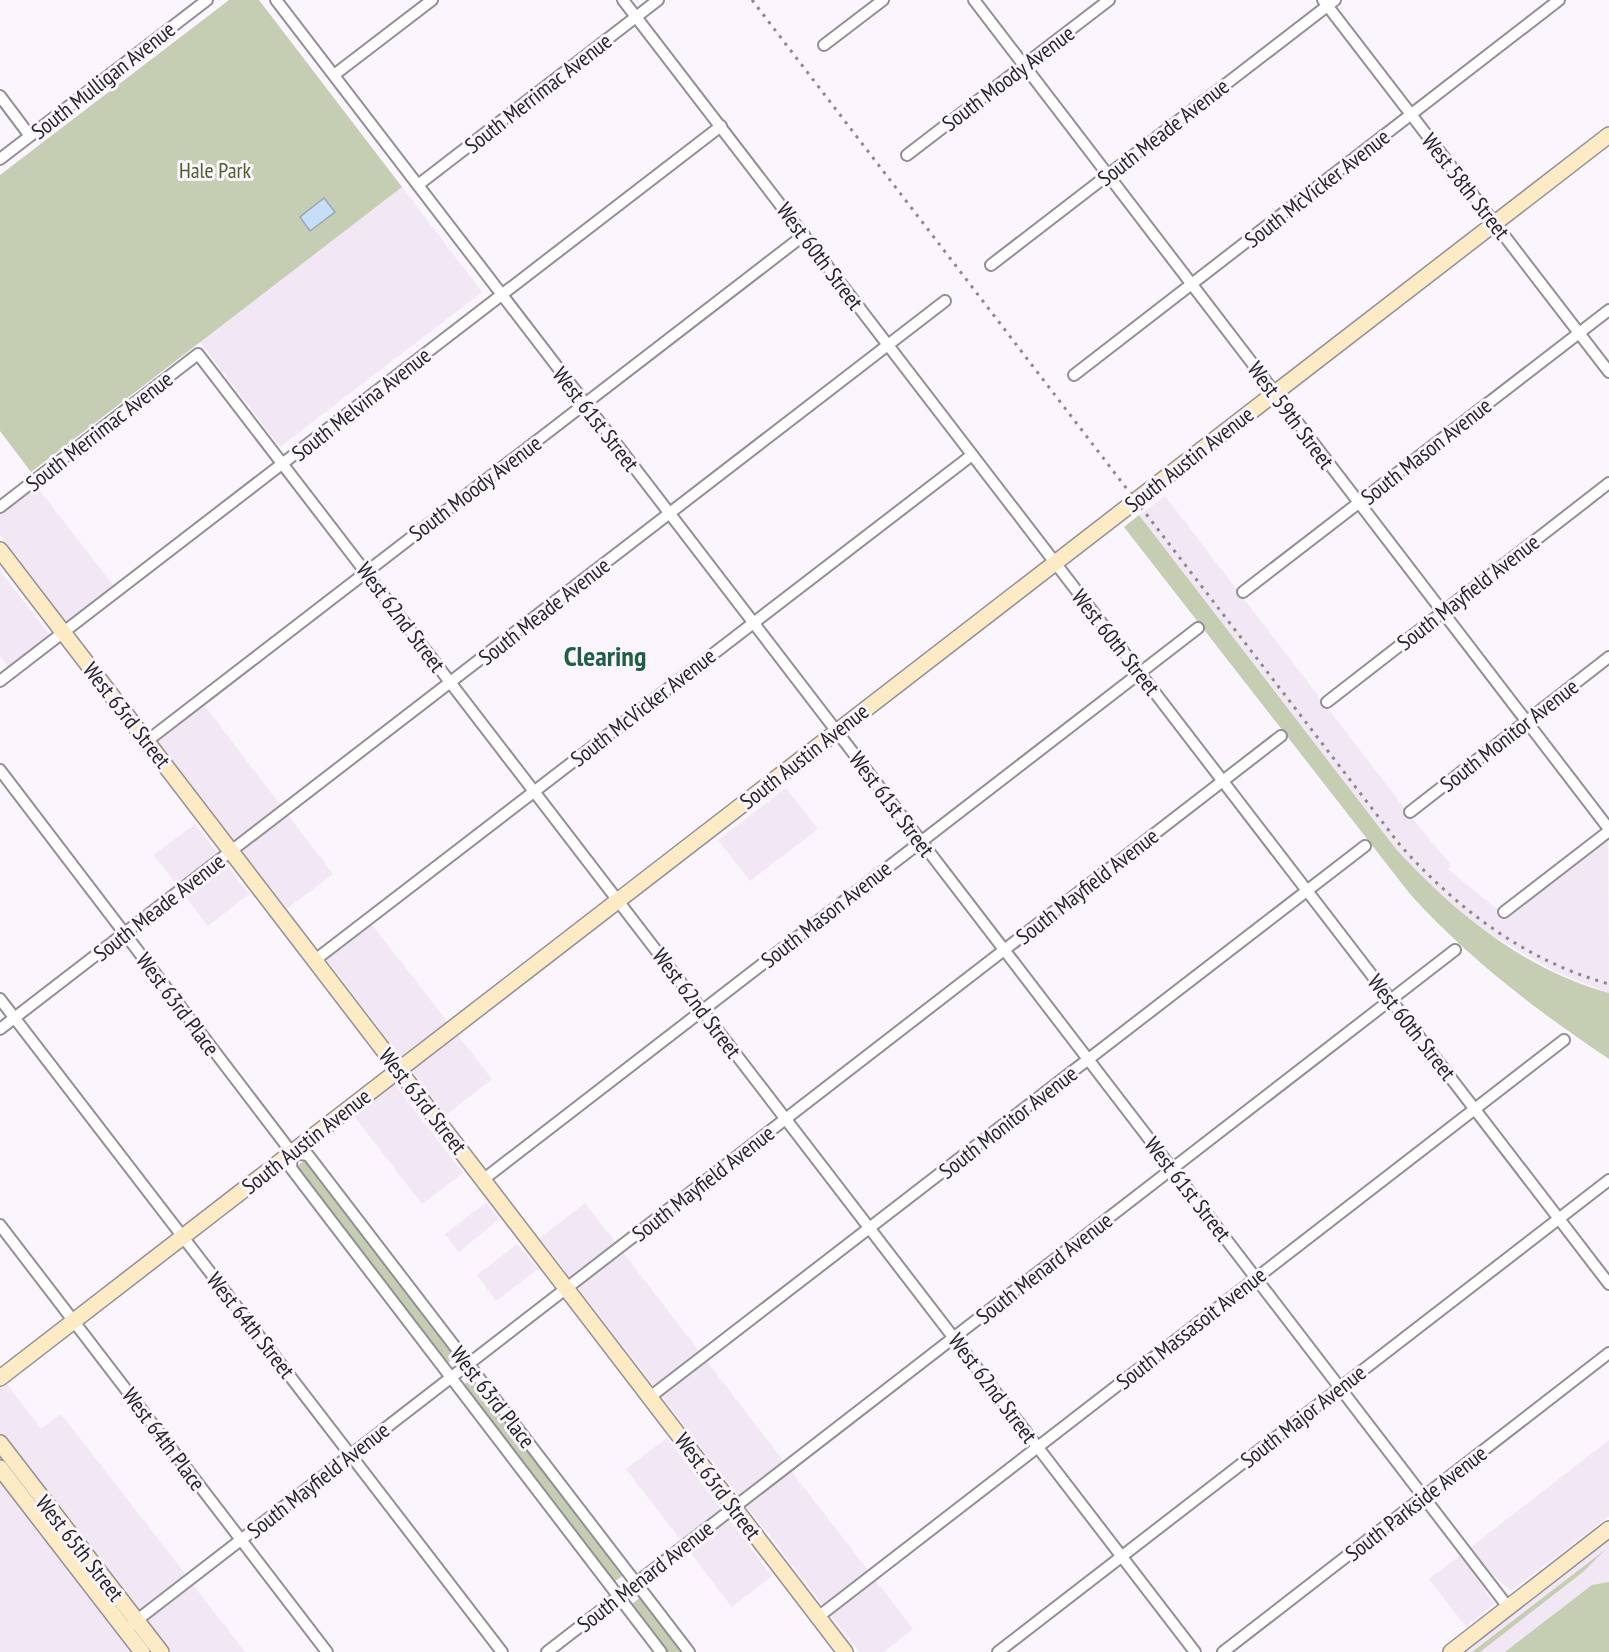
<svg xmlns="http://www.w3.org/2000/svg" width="1609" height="1652" font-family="'PT Sans Narrow',sans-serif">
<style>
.built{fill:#f2e7f5}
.green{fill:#c5ceb2}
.water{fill:#c7def9;stroke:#97a6ba;stroke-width:1.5}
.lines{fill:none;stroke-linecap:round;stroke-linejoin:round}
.street-casing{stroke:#948f96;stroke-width:14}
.secondary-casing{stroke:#948f96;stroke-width:18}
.street{stroke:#fff;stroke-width:10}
.secondary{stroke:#fcebc4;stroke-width:15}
.rail{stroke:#8c888c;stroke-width:3;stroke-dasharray:3 6;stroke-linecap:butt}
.labels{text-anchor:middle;stroke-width:6;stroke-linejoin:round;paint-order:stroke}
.street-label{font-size:22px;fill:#272527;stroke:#fbf5fd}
.park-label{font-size:22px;fill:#515f2d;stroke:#fbf5fd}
.district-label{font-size:28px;font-weight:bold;fill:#205f43;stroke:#fbf5fd}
</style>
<rect width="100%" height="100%" fill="#fbf5fd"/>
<g class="built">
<polygon points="402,187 482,292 280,447 199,341"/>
<polygon points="34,483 116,589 69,625 0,535 0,509"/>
<polygon points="1165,496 1412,818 1451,865 1448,869 1508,918 1608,837 1609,993 1556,972 1482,930 1425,880 1396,849 1139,515"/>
<polygon points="0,571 52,638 11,670 0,656"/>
<polygon points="201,701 333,874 287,909 154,737"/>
<polygon points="786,788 818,829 750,881 718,840"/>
<polygon points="195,824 249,894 208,926 154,855"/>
<polygon points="369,921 492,1079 446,1115 324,956"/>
<polygon points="388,1076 463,1173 422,1204 347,1107"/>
<polygon points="486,1203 499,1219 459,1252 445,1234"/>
<polygon points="585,1203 913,1629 883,1652 859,1652 540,1238"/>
<polygon points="517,1244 538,1269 496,1301 477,1275"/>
<polygon points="7,1384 41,1429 61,1414 186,1575 137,1612 0,1434 0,1390"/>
<polygon points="667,1438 772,1576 732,1607 626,1469"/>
<polygon points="1609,1440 1609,1516 1511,1591 1493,1575 1471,1547"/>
<polygon points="0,1468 142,1652 0,1652"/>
<polygon points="1609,1540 1609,1652 1464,1652 1570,1570"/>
<polygon points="1461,1555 1494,1604 1466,1627 1429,1579"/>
<polygon points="193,1585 245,1652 167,1652 144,1623"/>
</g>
<g class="green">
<polygon points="229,0 259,0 402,187 31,472 0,431 0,175"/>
<path d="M 1139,515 L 1396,849 C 1454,912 1524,970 1609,993 L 1609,1059 C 1537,1011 1468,958 1410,894 L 1124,527 Z"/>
<polygon points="306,1159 457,1356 447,1363 296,1167"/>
<polygon points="474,1377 625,1574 614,1582 463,1385"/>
<polygon points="1605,1550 1583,1572 1480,1652 1472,1652"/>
<polygon points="1609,1582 1609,1652 1505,1652 1592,1585"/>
<polygon points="642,1596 685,1652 668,1652 632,1604"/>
</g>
<polygon class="water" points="324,198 335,212 310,231 300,217"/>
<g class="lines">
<g class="street-casing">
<g id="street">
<polyline points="276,0 1508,1607"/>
<polyline points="623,0 1609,1284"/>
<polyline points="974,0 1609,829"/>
<polyline points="1323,0 1609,372"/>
<polyline points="824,45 883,0"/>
<polyline points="334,75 432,0"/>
<polyline points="0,96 30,136"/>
<polyline points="907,155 1109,0"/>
<polyline points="0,159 207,0"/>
<polyline points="418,185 658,0"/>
<polyline points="991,265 1335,0"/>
<polyline points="1074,375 1559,0"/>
<polyline points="0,507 198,354 1195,1652"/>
<polyline points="1243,592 1609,310"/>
<polyline points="0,681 721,126"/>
<polyline points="1327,702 1609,483"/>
<polyline points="147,741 804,235"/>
<polyline points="0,770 292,1153 291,1168 326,1214 661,1652"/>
<polyline points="1410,812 1609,657"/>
<polyline points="1504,912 1609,831"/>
<polyline points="315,960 972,455"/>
<polyline points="0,999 502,1652"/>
<polyline points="0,1029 945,301"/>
<polyline points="292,1153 308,1155 689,1652"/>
<polyline points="484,1179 1198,628"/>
<polyline points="0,1225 327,1652"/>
<polyline points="650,1397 1365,846"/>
<polyline points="818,1617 1564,1040"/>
<polyline points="132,1624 1281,736"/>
<polyline points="547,1652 1455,950"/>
<polyline points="998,1652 1609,1180"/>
<polyline points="1223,1652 1609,1353"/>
</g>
</g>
<g class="secondary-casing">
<g id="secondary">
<polyline points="0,550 845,1652"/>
<polyline points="0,1378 1609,135"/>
<polyline points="0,1443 161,1652"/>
<polyline points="0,1468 142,1652"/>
<polyline points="1451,1652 1609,1529"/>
</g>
</g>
<use href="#street" class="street"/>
<use href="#secondary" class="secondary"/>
<path class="rail" d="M 752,0 L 1400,845 C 1457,909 1526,961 1609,984"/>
</g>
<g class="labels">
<g class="street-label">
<text transform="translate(1008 78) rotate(-37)" y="8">South Moody Avenue</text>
<text transform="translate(103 80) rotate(-38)" y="8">South Mulligan Avenue</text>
<text transform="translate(538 93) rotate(-38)" y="8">South Merrimac Avenue</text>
<text transform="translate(1163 132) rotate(-38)" y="8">South Meade Avenue</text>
<text transform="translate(1466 186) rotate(52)" y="8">West 58th Street</text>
<text transform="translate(1317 188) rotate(-38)" y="8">South McVicker Avenue</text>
<text transform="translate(820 256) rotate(53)" y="8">West 60th Street</text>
<text transform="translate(361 404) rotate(-38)" y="8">South Melvina Avenue</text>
<text transform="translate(1291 415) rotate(53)" y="8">West 59th Street</text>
<text transform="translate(596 419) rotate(52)" y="8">West 61st Street</text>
<text transform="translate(99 431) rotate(-38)" y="8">South Merrimac Avenue</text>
<text transform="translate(1426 451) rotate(-38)" y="8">South Mason Avenue</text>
<text transform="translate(1189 459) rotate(-38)" y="8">South Austin Avenue</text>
<text transform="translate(475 488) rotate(-37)" y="8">South Moody Avenue</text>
<text transform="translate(1468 592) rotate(-38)" y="8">South Mayfield Avenue</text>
<text transform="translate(544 611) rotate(-38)" y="8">South Meade Avenue</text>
<text transform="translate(401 617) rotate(53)" y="8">West 62nd Street</text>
<text transform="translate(1116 642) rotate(52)" y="8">West 60th Street</text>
<text transform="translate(643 707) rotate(-38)" y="8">South McVicker Avenue</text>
<text transform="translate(127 715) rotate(52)" y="8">West 63rd Street</text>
<text transform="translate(1509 735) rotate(-38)" y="8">South Monitor Avenue</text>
<text transform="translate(804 756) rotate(-38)" y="8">South Austin Avenue</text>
<text transform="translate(892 804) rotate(53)" y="8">West 61st Street</text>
<text transform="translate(1087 886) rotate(-38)" y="8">South Mayfield Avenue</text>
<text transform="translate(159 907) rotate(-38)" y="8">South Meade Avenue</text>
<text transform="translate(826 914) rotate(-38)" y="8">South Mason Avenue</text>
<text transform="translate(697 1003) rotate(53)" y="8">West 62nd Street</text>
<text transform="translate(178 1004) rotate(53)" y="8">West 63rd Place</text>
<text transform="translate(1412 1027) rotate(52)" y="8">West 60th Street</text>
<text transform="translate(423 1101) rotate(52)" y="8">West 63rd Street</text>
<text transform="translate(1008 1122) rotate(-38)" y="8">South Monitor Avenue</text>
<text transform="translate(306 1141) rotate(-38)" y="8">South Austin Avenue</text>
<text transform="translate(703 1183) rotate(-38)" y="8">South Mayfield Avenue</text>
<text transform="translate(1188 1189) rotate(52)" y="8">West 61st Street</text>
<text transform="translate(1044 1268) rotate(-38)" y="8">South Menard Avenue</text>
<text transform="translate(251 1325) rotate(52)" y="8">West 64th Street</text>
<text transform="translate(1191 1328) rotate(-38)" y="8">South Massasoit Avenue</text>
<text transform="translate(993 1388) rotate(53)" y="8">West 62nd Street</text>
<text transform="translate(493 1397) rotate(52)" y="8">West 63rd Place</text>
<text transform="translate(1303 1416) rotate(-38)" y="8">South Major Avenue</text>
<text transform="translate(164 1439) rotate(53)" y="8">West 64th Place</text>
<text transform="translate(318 1480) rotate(-38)" y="8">South Mayfield Avenue</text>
<text transform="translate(718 1486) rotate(53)" y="8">West 63rd Street</text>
<text transform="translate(1416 1503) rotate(-38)" y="8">South Parkside Avenue</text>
<text transform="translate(80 1548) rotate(52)" y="8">West 65th Street</text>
<text transform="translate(645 1576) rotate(-38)" y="8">South Menard Avenue</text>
</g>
<g class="park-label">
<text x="215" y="178">Hale Park</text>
</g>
<g class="district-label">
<text x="605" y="666">Clearing</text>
</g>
</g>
</svg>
